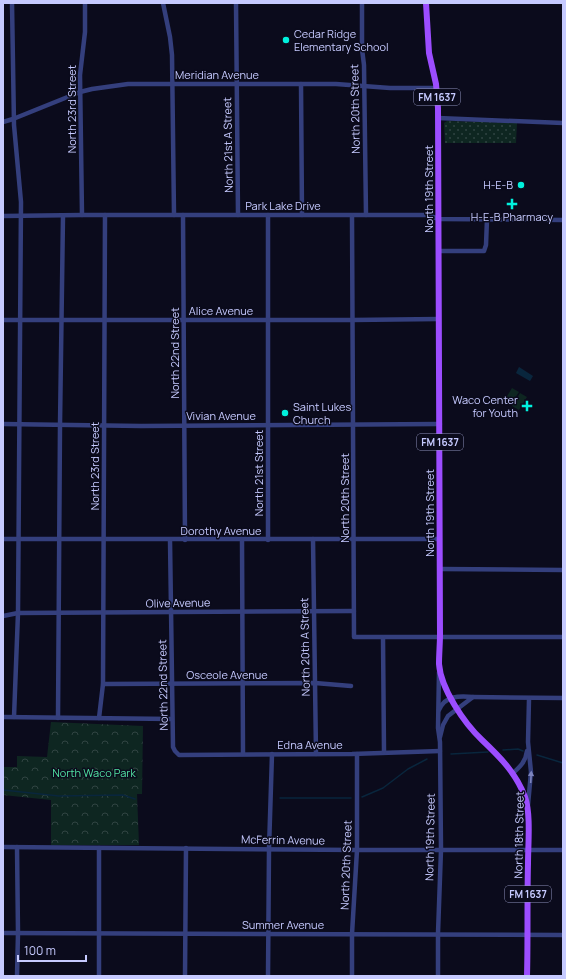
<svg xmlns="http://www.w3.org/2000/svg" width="566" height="979" font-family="Manrope,sans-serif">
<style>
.grass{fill:url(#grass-dots)}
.park{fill:url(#park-crowns)}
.garden{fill:#0e2621}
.water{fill:url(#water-ripples)}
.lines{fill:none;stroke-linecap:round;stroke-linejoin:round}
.stream{stroke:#09263d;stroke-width:1.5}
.minor{stroke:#343f7d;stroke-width:4.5}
.major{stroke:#9c4dff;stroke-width:6}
.oneway{fill:#7d84be}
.poi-dot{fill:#00f1dd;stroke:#0b0b1c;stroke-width:1.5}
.labels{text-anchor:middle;stroke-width:3;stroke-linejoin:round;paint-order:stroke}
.shield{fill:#0b0b1c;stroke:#8e91bb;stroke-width:1}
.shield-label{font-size:10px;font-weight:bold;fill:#c6caff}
.poi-label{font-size:11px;fill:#c6caff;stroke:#0b0b1c;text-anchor:start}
.street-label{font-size:11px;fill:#c6caff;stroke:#0b0b1c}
.park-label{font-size:11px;fill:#51e1a2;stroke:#0b0b1c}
</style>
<defs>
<pattern id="grass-dots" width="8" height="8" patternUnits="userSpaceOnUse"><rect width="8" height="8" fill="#0e2621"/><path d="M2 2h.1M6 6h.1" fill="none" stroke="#304442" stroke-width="1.8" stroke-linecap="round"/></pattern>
<pattern id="park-crowns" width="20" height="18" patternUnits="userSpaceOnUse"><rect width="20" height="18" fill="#0e2621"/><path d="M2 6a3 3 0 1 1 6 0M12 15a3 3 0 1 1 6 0" fill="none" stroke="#304442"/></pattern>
<pattern id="water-ripples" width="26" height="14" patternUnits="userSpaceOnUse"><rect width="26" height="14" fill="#09263d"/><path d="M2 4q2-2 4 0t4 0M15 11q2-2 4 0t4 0" fill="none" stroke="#2b445a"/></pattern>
</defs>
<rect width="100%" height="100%" fill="#0b0b1c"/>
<polygon class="grass" points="447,121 517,123 516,143 445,143 444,123"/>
<polygon class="park" points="51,722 143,726 142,794 137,794 139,845 51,845 51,800 3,795 3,767 17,767 17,756 47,757"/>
<g class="garden">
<polygon points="512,388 519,392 510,405 504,401"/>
<polygon points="520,393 527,397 519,410 512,406"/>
</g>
<polygon class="water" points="519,367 533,376 530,381 516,373"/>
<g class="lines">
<g class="stream">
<polyline points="503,750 518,749 523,751"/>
<polyline points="451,754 488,752"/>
<polyline points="537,755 563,763"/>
<polyline points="3,790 59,796 123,795 135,799"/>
<polyline points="362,797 383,788 408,769 427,759"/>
<polyline points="280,798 351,798"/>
</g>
<g class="minor">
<polyline points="12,3 14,125 21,202 18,613 14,717"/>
<polyline points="163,3 170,37 172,55 174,215"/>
<polyline points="236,3 238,215"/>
<polyline points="362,3 362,49 364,65 366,215"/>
<polyline points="301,84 302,215"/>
<polyline points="438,118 563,123"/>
<polyline points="3,122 13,119 80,92 92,89 128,84 336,84 390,88 436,88"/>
<polyline points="82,215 80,75 85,32 85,3"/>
<polyline points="183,215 185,540"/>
<polyline points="268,215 268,540"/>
<polyline points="3,216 82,215 427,215 439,219 563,220"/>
<polyline points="352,216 354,637 563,637"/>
<polyline points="439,251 484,251 486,245 487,219"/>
<polyline points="3,320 352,320 439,319"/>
<polyline points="3,424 141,426 440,424"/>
<polyline points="3,539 440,539"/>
<polyline points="313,539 316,754"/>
<polyline points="170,540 173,747 175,751 179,755 352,754 440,751"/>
<polyline points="242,540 243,754"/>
<polyline points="440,569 563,570"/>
<polyline points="3,616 18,613 354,611"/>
<polyline points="383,638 384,752"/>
<polyline points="103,684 315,683 351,686"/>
<polyline points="473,697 563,698"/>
<path d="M 439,710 C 445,695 460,696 473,697 L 448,716 L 443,725 L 440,737"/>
<polyline points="3,717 172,719"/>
<polyline points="58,718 60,425 63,216"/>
<polyline points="99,718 103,684 105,215"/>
<path d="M 513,773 C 520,767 526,761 527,751"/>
<polyline points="528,805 531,772 528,742 529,699"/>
<polyline points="3,847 357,850 563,850"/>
<polyline points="17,847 18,933 17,976"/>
<polyline points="99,848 99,976"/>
<polyline points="3,933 563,935"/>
<polyline points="185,976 186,848"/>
<polyline points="268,976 269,849 272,754"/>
<polyline points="352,976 352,934 357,850 357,754"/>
<polyline points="438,976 438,933 441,850 440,742 438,728 439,672"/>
</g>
<path class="major" d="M 426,3 L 429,53 L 436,84 L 438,108 L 440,634 C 440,644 439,654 439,664 C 441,689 464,723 482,740 C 500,757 516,773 525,797 C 531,814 528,845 528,864 C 527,901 528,939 527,976"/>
</g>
<defs><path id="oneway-solid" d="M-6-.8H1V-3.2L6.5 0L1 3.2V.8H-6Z"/></defs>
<use class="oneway" href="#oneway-solid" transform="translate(531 777) rotate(-87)"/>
<g class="poi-dot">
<circle cx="286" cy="40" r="4"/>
<circle cx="521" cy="185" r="4"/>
<path d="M510 198h4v4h4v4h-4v4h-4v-4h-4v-4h4z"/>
<path d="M525 400h4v4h4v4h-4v4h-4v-4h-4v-4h4z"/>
<circle cx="285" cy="413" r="4"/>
</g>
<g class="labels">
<g class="shield">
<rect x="414" y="89" width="46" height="16" rx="3"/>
<rect x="417" y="434" width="46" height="16" rx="3"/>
<rect x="505" y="886" width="46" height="16" rx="3"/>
</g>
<g class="shield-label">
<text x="437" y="101">FM 1637</text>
<text x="440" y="446">FM 1637</text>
<text x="528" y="898">FM 1637</text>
</g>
<g class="poi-label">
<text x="294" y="38">Cedar Ridge<tspan x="294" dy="13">Elementary School</tspan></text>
<text x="513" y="189" text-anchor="end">H-E-B</text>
<text x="512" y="221" text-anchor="middle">H-E-B Pharmacy</text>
<text x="518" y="404" text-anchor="end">Waco Center<tspan x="518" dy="13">for Youth</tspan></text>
<text x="293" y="411">Saint Lukes<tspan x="293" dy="13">Church</tspan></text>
</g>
<g class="street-label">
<text x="217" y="79">Meridian Avenue</text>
<text transform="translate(72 109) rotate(-90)" y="4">North 23rd Street</text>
<text transform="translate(355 109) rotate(-91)" y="4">North 20th Street</text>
<text transform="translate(228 145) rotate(-91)" y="4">North 21st A Street</text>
<text transform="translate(429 189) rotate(-90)" y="4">North 19th Street</text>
<text x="283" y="210">Park Lake Drive</text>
<text x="221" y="315">Alice Avenue</text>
<text transform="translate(175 353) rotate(-90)" y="4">North 22nd Street</text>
<text x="221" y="420">Vivian Avenue</text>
<text transform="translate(95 466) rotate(-90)" y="4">North 23rd Street</text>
<text transform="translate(259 473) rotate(-90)" y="4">North 21st Street</text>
<text transform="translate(345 498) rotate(-90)" y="4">North 20th Street</text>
<text transform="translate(430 513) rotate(-90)" y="4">North 19th Street</text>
<text x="221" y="535">Dorothy Avenue</text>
<text transform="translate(178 603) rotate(-1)" y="4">Olive Avenue</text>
<text transform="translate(305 647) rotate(-91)" y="4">North 20th A Street</text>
<text x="227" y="679">Osceole Avenue</text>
<text transform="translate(163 685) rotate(-91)" y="4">North 22nd Street</text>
<text x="310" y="749">Edna Avenue</text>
<text transform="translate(519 835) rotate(-89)" y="4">North 18th Street</text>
<text transform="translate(430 837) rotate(-89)" y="4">North 19th Street</text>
<text transform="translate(283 840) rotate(1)" y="4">McFerrin Avenue</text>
<text transform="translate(346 865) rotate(-88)" y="4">North 20th Street</text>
<text x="283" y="929">Summer Avenue</text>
</g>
<g class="park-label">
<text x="94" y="777">North Waco Park</text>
</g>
</g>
<rect width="566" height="979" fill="none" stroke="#c6caff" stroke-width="8"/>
<path d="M18 955v6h68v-6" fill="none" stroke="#c6caff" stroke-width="2"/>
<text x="24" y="955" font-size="12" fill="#c6caff" stroke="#0b0b1c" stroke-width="3" paint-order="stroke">100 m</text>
</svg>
